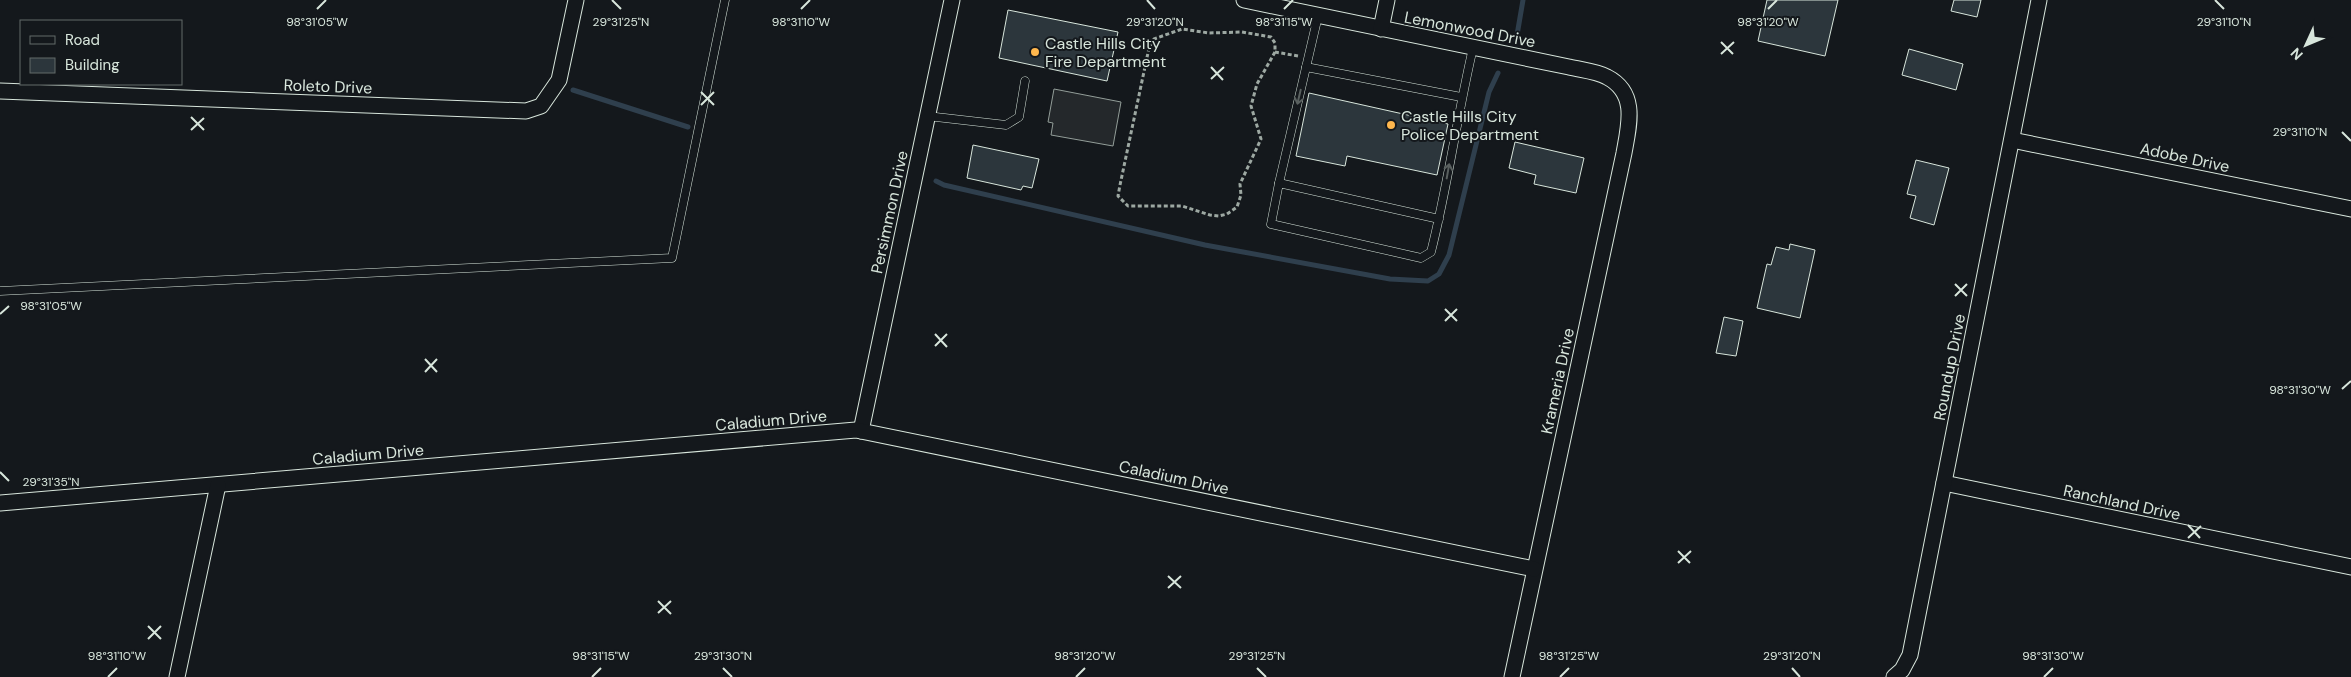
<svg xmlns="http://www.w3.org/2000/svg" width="2351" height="677" font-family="'DM Sans',sans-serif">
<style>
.parking{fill:#24282b;stroke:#939e99}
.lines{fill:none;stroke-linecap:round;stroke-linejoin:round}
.stream{stroke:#2f3f4d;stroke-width:5}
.building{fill:#2c363c;stroke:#d8e6dc}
.service-casing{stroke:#d8e6dc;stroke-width:9}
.minor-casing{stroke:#d8e6dc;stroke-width:17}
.path{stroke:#9da8a2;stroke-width:3;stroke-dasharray:4 2.5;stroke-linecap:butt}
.service{stroke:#14181c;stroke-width:8}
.minor{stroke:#14181c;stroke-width:15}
.oneway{stroke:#59605f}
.ticks{fill:none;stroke:#d8e6dc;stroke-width:2}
.poi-dot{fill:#ffb74d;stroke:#14181c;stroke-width:2}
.labels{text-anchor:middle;stroke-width:4;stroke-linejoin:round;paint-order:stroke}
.street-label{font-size:16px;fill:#d8e6dc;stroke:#14181c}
.poi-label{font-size:16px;fill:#d8e6dc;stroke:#14181c;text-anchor:start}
.ticks-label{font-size:12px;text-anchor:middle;fill:#d8e6dc;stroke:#14181c;stroke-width:4;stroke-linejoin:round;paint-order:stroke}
</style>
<rect width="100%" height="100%" fill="#14181c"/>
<polygon class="parking" points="1054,89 1121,102 1113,146 1051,135 1053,123 1048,122"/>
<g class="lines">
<g class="stream">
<polyline points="1516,41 1523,0"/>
<polyline points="573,90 688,127"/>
<polyline points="936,181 944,185 1205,245 1390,279 1428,281 1439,274 1449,255 1489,92 1498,73"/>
</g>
</g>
<g class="building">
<polygon points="1767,0 1838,0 1825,56 1758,41"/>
<polygon points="1954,0 1981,0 1977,17 1951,11"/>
<polygon points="1008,10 1118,32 1107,81 999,58"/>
<polygon points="1909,49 1963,64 1956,90 1902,75"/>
<polygon points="1309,93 1448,124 1437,175 1347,156 1345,166 1296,156"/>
<polygon points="1515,142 1584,158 1576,193 1534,184 1536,175 1509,168"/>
<polygon points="973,145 1039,159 1032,188 1023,186 1021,190 967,178"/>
<polygon points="1916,160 1949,168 1934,225 1910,218 1916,196 1907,194"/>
<polygon points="1790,244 1815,250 1800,318 1757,308 1767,264 1771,265 1776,247 1789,250"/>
<polygon points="1724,317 1743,321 1736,356 1716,353"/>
</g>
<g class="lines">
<g class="service-casing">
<g id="service">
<polyline points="1306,67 1461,97"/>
<polyline points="927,116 1006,125 1019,117 1025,81"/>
<polyline points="1279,183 1318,16"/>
<path d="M 1439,219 L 1279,183 L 1271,224 L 1421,258 L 1431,252 C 1448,185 1457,116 1473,48"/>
<polyline points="0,291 672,258 725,0"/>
</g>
</g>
<g class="minor-casing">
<g id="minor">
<path d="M 1244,0 L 1569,67 C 1581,70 1596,71 1607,77 C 1638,93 1629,125 1624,153 L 1512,677"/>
<polyline points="1381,29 1387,0"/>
<polyline points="0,91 526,111 541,106 559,80 576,0"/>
<polyline points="2012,140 2351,209"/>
<polyline points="861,431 952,0"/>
<polyline points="1944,483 2351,567"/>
<polyline points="0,503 856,430 1534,569"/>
<polyline points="177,677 218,485"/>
<polyline points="1894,677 1902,670 1910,655 2039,0"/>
</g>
</g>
<polyline class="path" points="1275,52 1257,84 1251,106 1261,139 1240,184 1241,195 1237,207 1227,214 1219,216 1210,215 1182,206 1128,206 1118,196 1120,185 1149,48 1154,39 1182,29 1209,33 1242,32 1271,37 1275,43 1275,52 1298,56"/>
<use href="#service" class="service"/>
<use href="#minor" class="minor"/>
</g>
<defs><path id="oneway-shaft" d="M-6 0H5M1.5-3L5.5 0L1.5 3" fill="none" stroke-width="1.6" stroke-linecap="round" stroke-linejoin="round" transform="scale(1.25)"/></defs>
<g class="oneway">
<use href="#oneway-shaft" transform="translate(1299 97) rotate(103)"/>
<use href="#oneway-shaft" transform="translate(1448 171) rotate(-80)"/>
</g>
<path class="ticks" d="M 612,0 L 621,9M 1147,0 L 1155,9M 2215,0 L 2224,9M 317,9 L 326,0M 801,9 L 810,0M 1284,9 L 1293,0M 1768,9 L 1777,0M 1721,42 L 1733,54M 1721,54 L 1734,42M 1211,67 L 1223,80M 1211,79 L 1224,67M 701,92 L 714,105M 701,105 L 714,92M 191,117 L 204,130M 191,130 L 204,118M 2342,132 L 2351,141M 1955,284 L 1967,296M 1955,296 L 1967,284M 1445,309 L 1457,321M 0,314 L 9,306M 1445,321 L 1457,309M 935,334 L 947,347M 935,346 L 947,334M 425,359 L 437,372M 425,372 L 437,359M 2342,389 L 2351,381M 0,472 L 9,481M 2188,525 L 2200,538M 2188,538 L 2201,526M 1678,551 L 1690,563M 1678,563 L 1691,551M 1168,576 L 1181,588M 1168,588 L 1181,576M 658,601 L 671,614M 658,613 L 671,601M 148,626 L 161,639M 148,639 L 161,626M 723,668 L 732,677M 1257,668 L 1266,677M 1792,668 L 1800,677M 108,677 L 117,668M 592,677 L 601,668M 1076,677 L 1085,668M 1560,677 L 1569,668M 2044,677 L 2053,668"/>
<g class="poi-dot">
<circle cx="1035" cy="52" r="5"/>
<circle cx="1391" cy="125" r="5"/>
</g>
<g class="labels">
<g class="street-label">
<text transform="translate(1470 29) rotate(11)" y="6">Lemonwood Drive</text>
<text transform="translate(328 86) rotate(2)" y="6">Roleto Drive</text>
<text transform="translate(2185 157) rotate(12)" y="6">Adobe Drive</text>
<text transform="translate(889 212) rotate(-78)" y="6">Persimmon Drive</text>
<text transform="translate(1949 367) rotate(-79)" y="6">Roundup Drive</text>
<text transform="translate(1557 381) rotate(-78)" y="6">Krameria Drive</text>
<text transform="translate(771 420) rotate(-5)" y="6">Caladium Drive</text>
<text transform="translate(368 454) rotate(-5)" y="6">Caladium Drive</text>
<text transform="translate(1174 477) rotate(12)" y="6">Caladium Drive</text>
<text transform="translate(2122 502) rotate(12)" y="6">Ranchland Drive</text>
</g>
<g class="poi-label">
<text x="1045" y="49">Castle Hills City<tspan x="1045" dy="18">Fire Department</tspan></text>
<text x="1401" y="122">Castle Hills City<tspan x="1401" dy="18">Police Department</tspan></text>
</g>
</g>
<g class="ticks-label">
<text x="317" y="26">98°31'05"W</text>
<text x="801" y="26">98°31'10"W</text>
<text x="1284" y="26">98°31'15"W</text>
<text x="1768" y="26">98°31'20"W</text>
<text x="621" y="26">29°31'25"N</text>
<text x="1155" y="26">29°31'20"N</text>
<text x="2224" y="26">29°31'10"N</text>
<text x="2300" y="136">29°31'10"N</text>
<text x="51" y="310">98°31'05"W</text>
<text x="2300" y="394">98°31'30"W</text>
<text x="51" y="486">29°31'35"N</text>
<text x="723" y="660">29°31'30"N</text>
<text x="1257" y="660">29°31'25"N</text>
<text x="1792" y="660">29°31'20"N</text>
<text x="117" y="660">98°31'10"W</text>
<text x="601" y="660">98°31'15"W</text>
<text x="1085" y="660">98°31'20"W</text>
<text x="1569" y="660">98°31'25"W</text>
<text x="2053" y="660">98°31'30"W</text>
</g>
<rect x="20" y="20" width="162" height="65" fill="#14181c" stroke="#626a69"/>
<rect x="30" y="36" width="25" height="8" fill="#14181c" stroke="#626a69"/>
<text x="65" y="45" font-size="15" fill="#d8e6dc">Road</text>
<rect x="30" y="58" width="25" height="15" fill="#2c363c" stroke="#626a69"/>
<text x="65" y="70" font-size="15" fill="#d8e6dc">Building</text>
<g transform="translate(2306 45) rotate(226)" stroke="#14181c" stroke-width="4" paint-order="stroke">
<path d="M0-4L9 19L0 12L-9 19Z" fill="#d8e6dc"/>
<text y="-8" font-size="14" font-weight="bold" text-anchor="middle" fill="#d8e6dc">N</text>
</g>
</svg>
